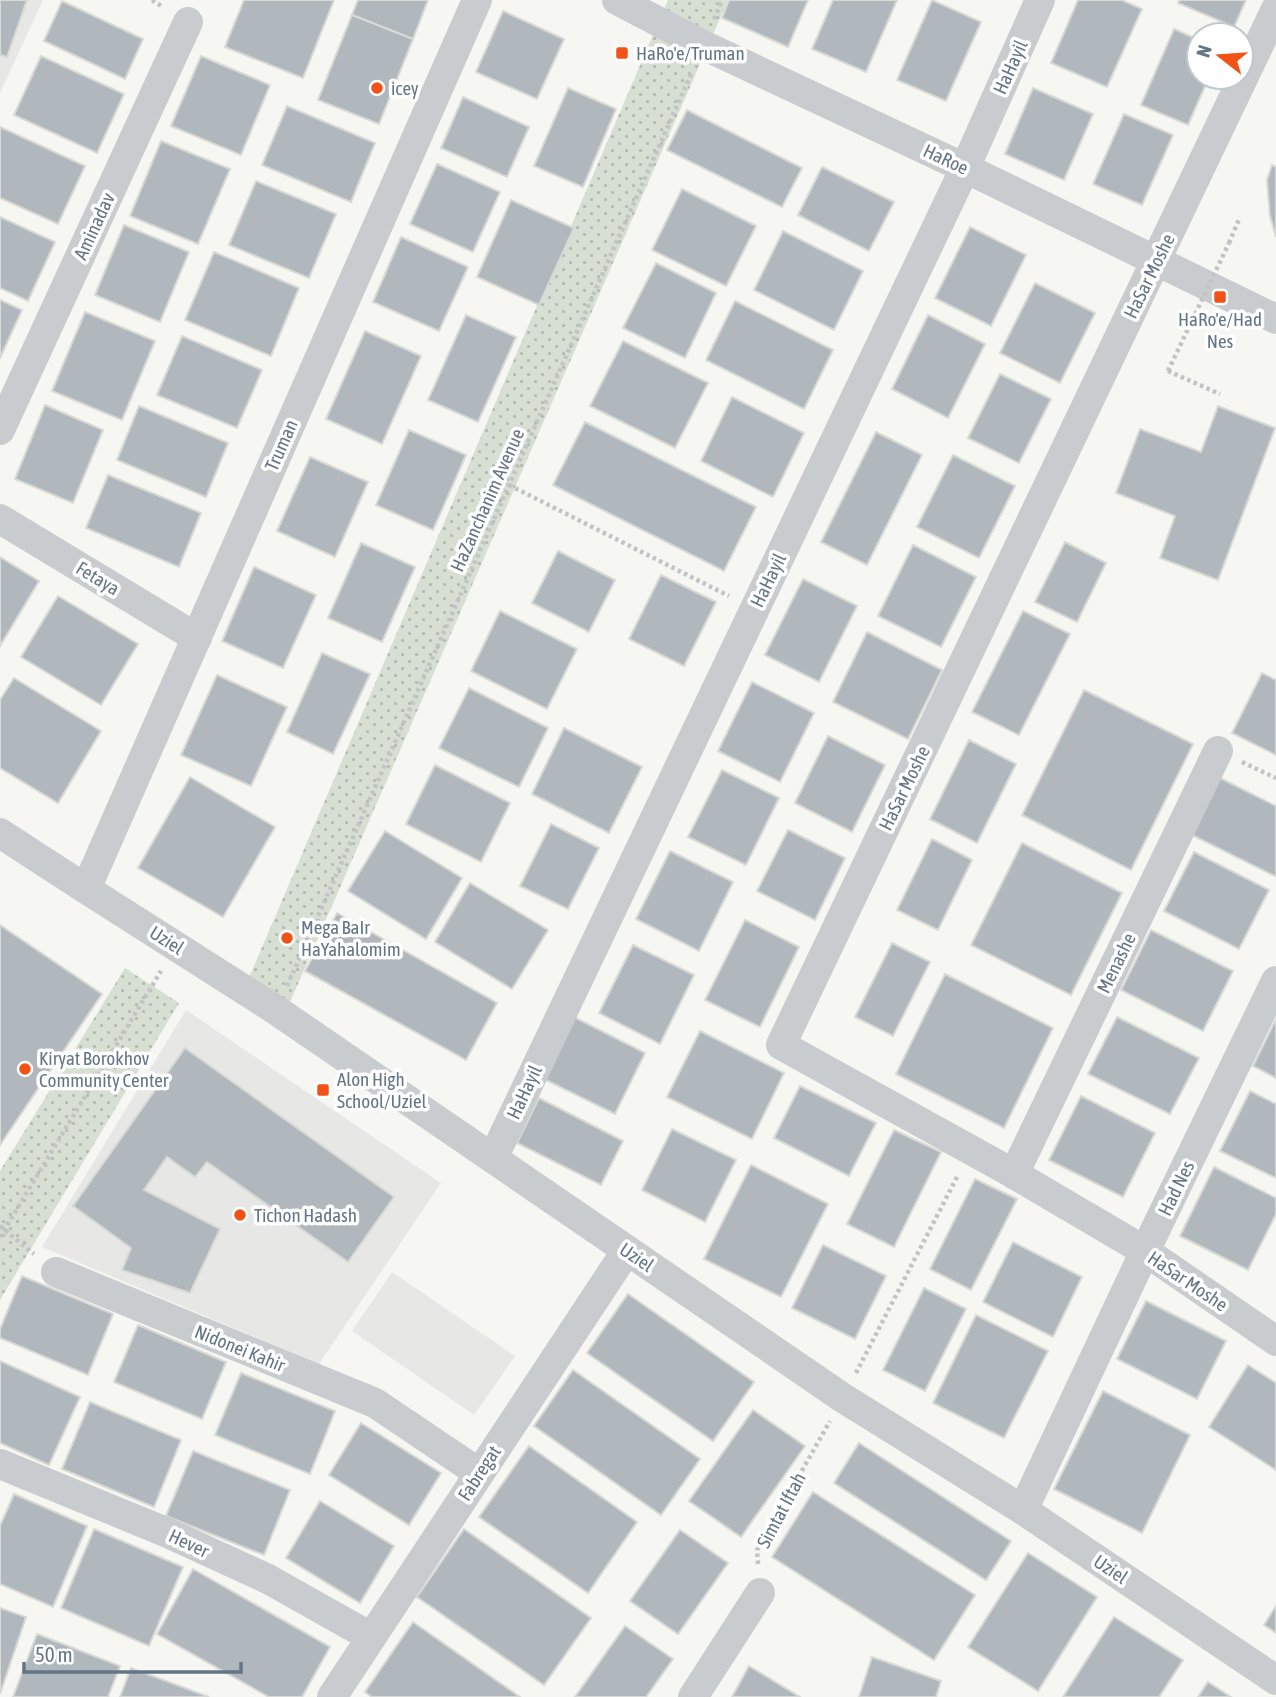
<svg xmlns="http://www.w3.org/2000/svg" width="1276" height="1697" font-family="'Asap Condensed',sans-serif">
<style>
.built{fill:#e7e8e6}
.grass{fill:url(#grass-dots)}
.building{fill:#b0b8bd;stroke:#d8d8d5;stroke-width:2}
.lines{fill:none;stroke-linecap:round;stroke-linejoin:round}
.path{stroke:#c2c3c5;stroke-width:4.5;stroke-dasharray:3.5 3.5;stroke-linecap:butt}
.minor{stroke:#c9cccf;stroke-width:30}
.path-bridge{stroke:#c2c3c5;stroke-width:4.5;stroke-dasharray:3.5 3.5;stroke-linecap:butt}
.poi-dot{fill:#f35216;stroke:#fff;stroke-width:2.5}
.labels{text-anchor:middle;stroke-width:7;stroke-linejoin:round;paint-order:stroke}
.poi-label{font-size:19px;fill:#637586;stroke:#fff;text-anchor:start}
.street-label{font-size:19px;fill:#637586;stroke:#fff}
</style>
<defs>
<pattern id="grass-dots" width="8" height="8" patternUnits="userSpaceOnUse" patternTransform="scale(1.75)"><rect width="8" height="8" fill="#d7dfd3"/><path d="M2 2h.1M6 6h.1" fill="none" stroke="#b2b9b1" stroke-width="1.8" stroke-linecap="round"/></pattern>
</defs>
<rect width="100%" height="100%" fill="#f6f7f2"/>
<g class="built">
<polygon points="0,0 43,0 0,93"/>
<polygon points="186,1010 441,1183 319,1364 42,1247"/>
<polygon points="392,1272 515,1356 474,1415 352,1331"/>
</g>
<g class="grass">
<polygon points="668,0 728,0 290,1002 248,980"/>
<polygon points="125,968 179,1003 0,1300 0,1171"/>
</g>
<g class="building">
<polygon points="0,0 27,0 7,57 0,55"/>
<polygon points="244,0 334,0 303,78 225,47"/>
<polygon points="358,0 428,0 413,39 352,15"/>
<polygon points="729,0 808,0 788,47 722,18"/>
<polygon points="833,0 897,0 866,72 812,49"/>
<polygon points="932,0 981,22 946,101 897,80"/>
<polygon points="1078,0 1122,0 1142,9 1107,87 1051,63"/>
<polygon points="1180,0 1246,0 1234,27 1178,3"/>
<polygon points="62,1 143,39 125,79 44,41"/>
<polygon points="503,11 564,39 537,99 476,72"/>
<polygon points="352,15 413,39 379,124 318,100"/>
<polygon points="1174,29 1199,40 1199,77 1209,77 1188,125 1141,105"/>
<polygon points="41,56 124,94 97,153 14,115"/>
<polygon points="201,56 270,85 241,155 171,126"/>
<polygon points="568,88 616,109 583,187 534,166"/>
<polygon points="1033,88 1093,114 1064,180 1005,154"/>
<polygon points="463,97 529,127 507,177 441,148"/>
<polygon points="287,106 375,143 351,202 262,165"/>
<polygon points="687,110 802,168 782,207 667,150"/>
<polygon points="1124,114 1173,135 1142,205 1093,184"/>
<polygon points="0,127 85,166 58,224 0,198"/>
<polygon points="161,141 230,169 198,244 130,216"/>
<polygon points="437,164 500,192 473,252 410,224"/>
<polygon points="1272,165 1276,167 1276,237 1270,216 1267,180"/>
<polygon points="822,167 894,202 869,251 798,215"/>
<polygon points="256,181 336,214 309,278 229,245"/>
<polygon points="682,189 756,226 726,286 652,250"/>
<polygon points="511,200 574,228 539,305 477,277"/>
<polygon points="0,217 55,242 28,301 0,288"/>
<polygon points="124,225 189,252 160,322 95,295"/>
<polygon points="970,227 1026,255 991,326 935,298"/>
<polygon points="783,231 863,271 834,330 754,290"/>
<polygon points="401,237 468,267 439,331 373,302"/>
<polygon points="214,252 299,288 271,356 185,320"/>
<polygon points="656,263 716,293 685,358 623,328"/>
<polygon points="1035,283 1095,313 1060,383 1000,353"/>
<polygon points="0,300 22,310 0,358"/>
<polygon points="735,301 833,350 804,409 706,360"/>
<polygon points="85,312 155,341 122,420 52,391"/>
<polygon points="466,315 516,337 478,422 428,400"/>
<polygon points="928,315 985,344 948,418 892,389"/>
<polygon points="365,331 421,356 382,444 326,419"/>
<polygon points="182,336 262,370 237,428 157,395"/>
<polygon points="623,341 708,383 675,448 590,406"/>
<polygon points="1000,374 1051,399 1019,463 968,438"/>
<polygon points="732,397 804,433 773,497 701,461"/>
<polygon points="45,405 103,430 73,503 15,479"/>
<polygon points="139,406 228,443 206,497 117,460"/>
<polygon points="1218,406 1275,428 1218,580 1160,558 1175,516 1116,493 1140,429 1201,452"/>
<polygon points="585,422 756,507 724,571 553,485"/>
<polygon points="409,430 466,455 433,530 376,505"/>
<polygon points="876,432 922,455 867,565 821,542"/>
<polygon points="953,455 1015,486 979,558 917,527"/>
<polygon points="310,457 368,482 335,557 277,531"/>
<polygon points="108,475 201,513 179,567 86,528"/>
<polygon points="1065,542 1106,563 1077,622 1035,602"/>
<polygon points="361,543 415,567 382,642 328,618"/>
<polygon points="913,545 976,577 941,647 878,616"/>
<polygon points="558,551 615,580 589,632 532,603"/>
<polygon points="0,557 39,581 0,646"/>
<polygon points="254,567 316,595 283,668 222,641"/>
<polygon points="661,575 716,602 684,666 629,639"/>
<polygon points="803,579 857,606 819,682 765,655"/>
<polygon points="58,596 138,644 101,705 21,657"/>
<polygon points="500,611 577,649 547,709 471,671"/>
<polygon points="1023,611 1070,634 1019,735 972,712"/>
<polygon points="867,632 942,670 908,739 833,702"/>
<polygon points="322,653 370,674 333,754 287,732"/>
<polygon points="1262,673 1276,680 1276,755 1232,733"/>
<polygon points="217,675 287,707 251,786 181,755"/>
<polygon points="14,678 101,731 58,803 0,768 0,700"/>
<polygon points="752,682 814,713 780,782 718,751"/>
<polygon points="469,688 548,728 519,787 439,748"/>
<polygon points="1084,690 1193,744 1131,870 1022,815"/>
<polygon points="564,728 642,767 609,833 532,794"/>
<polygon points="828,736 885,765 852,832 795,803"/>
<polygon points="969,740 1016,764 977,843 930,819"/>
<polygon points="435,765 510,803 481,862 406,824"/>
<polygon points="722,770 779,798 746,865 688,837"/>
<polygon points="190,777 275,827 223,917 138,868"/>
<polygon points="1220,778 1276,806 1276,874 1275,876 1192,835"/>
<polygon points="551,824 599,848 568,909 520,886"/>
<polygon points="788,830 845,858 815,920 757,891"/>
<polygon points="385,831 462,878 426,939 348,891"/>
<polygon points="932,839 972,860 938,930 897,910"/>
<polygon points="1022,843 1122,893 1071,995 971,945"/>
<polygon points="670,851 733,882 699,951 636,919"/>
<polygon points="1194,852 1269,890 1239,949 1164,911"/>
<polygon points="470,883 548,930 512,989 435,942"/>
<polygon points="337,913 497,1003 466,1060 305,971"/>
<polygon points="745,920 799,947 760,1027 705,1000"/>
<polygon points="0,925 102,994 0,1145"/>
<polygon points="1151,930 1233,971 1203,1031 1121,990"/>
<polygon points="892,943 930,962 893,1036 855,1017"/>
<polygon points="633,945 694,975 660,1044 599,1013"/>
<polygon points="945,974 1053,1028 1004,1128 896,1074"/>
<polygon points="572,1016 645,1053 615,1114 542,1078"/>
<polygon points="1117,1017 1199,1058 1170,1114 1088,1074"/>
<polygon points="1276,1019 1276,1078 1253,1066"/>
<polygon points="700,1031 784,1073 752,1139 667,1097"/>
<polygon points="185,1048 394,1197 348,1262 207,1162 195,1177 167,1157 144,1190 220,1229 190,1293 122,1270 131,1248 73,1206"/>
<polygon points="800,1086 876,1123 849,1176 774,1138"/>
<polygon points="1250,1091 1276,1104 1276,1178 1220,1151"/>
<polygon points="1081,1096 1155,1133 1123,1197 1049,1160"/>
<polygon points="539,1098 623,1141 601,1185 517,1143"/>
<polygon points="672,1129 736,1160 705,1222 642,1190"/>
<polygon points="894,1130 941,1152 894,1247 847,1224"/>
<polygon points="751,1165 828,1204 781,1297 704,1259"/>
<polygon points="1214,1167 1276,1198 1276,1214 1248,1270 1180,1236"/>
<polygon points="975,1179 1017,1199 971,1290 930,1269"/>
<polygon points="1013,1242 1082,1277 1053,1337 983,1302"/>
<polygon points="823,1245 886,1276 855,1339 792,1308"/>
<polygon points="22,1276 113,1314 88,1375 0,1338 0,1329"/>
<polygon points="924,1288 966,1309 925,1391 883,1370"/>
<polygon points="628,1294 754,1382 713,1441 587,1353"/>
<polygon points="1146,1301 1226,1341 1197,1399 1117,1359"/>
<polygon points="976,1315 1048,1351 1004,1438 933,1403"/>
<polygon points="138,1325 226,1362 202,1419 114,1382"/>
<polygon points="0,1361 80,1397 49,1465 0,1443"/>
<polygon points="1248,1365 1276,1383 1276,1470 1209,1427"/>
<polygon points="573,1370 700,1459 661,1515 534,1426"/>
<polygon points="241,1373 335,1411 310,1474 215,1435"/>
<polygon points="1103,1391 1190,1435 1142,1533 1054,1489"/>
<polygon points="90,1402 181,1440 154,1507 62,1469"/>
<polygon points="753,1410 805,1446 741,1537 689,1501"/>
<polygon points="361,1423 441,1473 409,1525 329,1475"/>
<polygon points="859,1443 1011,1541 986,1580 834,1483"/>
<polygon points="529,1446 637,1522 588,1593 479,1517"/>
<polygon points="193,1451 290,1490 264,1555 166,1516"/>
<polygon points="813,1492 975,1595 934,1660 772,1557"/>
<polygon points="14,1494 87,1526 53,1607 0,1584 0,1526"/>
<polygon points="320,1501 394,1546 360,1603 286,1558"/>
<polygon points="94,1529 183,1567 149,1646 61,1608"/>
<polygon points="464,1529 591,1618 544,1685 417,1597"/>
<polygon points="680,1530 728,1563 678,1634 630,1601"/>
<polygon points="1028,1553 1097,1597 1038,1691 968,1647"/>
<polygon points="193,1569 330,1647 302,1697 269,1697 157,1634"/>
<polygon points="1276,1606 1276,1633 1264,1625"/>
<polygon points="0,1608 26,1617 0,1694"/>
<polygon points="1114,1617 1183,1660 1159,1697 1063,1697"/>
<polygon points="413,1622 520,1697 372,1697 365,1692"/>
<polygon points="625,1626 673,1659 646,1697 575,1697"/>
<polygon points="37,1634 120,1666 108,1697 13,1697"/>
<polygon points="872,1657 941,1681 936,1697 859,1697"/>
<polygon points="749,1666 800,1697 732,1697"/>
<polygon points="131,1668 209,1697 120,1697"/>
<polygon points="1208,1682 1231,1697 1198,1697"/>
</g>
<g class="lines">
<g class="path">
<polyline points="152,0 163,7"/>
<polyline points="714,19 722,0"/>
<polyline points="1229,243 1240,217"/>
<polyline points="1168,371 1220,394"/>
<polyline points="509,485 729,596"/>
<polyline points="1242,762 1276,778"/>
<polyline points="287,986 692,72"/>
<polyline points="0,1226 34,1254"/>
<polyline points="0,1237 161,971"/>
<polyline points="856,1373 958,1175"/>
<polyline points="758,1564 757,1550 830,1421"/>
</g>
<g class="minor">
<polyline points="617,0 703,45 965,168 1276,319"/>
<polyline points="1276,9 781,1045 1014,1174 1145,1251 1276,1341"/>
<polyline points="0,430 188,22"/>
<polyline points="0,519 197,638"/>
<polyline points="0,833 86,889 276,1010 843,1398 1023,1510 1276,1680"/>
<polyline points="86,889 477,0"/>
<polyline points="493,1158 965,168 1040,0"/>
<polyline points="1014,1174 1218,751"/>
<polyline points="56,1272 375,1403 479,1473"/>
<polyline points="0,1464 168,1533 268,1579 371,1637"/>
<polyline points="1023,1510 1145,1251 1276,981"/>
<polyline points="332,1697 627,1250"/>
<polyline points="693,1697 760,1593"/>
</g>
<polyline class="path-bridge" points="1168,371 1229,243"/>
</g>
<g class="poi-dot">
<rect x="615" y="46" width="14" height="14" rx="3.5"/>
<circle cx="377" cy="88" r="7"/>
<rect x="1213" y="290" width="14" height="14" rx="3.5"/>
<circle cx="287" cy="938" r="7"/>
<circle cx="25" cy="1069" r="7"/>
<rect x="316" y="1083" width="14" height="14" rx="3.5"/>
<circle cx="240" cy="1215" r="7"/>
</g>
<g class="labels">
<g class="poi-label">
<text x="636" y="60">HaRo'e/Truman</text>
<text x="391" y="95">icey</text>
<text x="1220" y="326" text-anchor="middle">HaRo'e/Had<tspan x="1220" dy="22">Nes</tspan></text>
<text x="301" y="934">Mega BaIr<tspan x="301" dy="22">HaYahalomim</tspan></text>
<text x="39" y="1065">Kiryat Borokhov<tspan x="39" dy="22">Community Center</tspan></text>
<text x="337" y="1086">Alon High<tspan x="337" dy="22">School/Uziel</tspan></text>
<text x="254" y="1222">Tichon Hadash</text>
</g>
<g class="street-label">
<text transform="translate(1010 67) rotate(-66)" y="7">HaHayil</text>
<text transform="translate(946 159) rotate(25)" y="7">HaRoe</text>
<text transform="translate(94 226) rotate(-65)" y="7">Aminadav</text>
<text transform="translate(1149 276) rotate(-64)" y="7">HaSar Moshe</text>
<text transform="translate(281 445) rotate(-66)" y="7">Truman</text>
<text transform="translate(487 500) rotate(-66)" y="7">HaZanchanim Avenue</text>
<text transform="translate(98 578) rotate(31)" y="7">Fetaya</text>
<text transform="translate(768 580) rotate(-64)" y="7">HaHayil</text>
<text transform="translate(904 788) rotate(-64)" y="7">HaSar Moshe</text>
<text transform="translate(167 940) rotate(32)" y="7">Uziel</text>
<text transform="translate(1116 963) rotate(-64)" y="7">Menashe</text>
<text transform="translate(524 1092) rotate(-65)" y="7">HaHayil</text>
<text transform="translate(1176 1188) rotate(-64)" y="7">Had Nes</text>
<text transform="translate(637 1257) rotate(34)" y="7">Uziel</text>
<text transform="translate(1188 1281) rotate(34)" y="7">HaSar Moshe</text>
<text transform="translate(240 1348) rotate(22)" y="7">Nidonei Kahir</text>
<text transform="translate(479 1473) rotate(-57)" y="7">Fabregat</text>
<text transform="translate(781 1510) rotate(-62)" y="7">Simtat Iftah</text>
<text transform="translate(189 1543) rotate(25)" y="7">Hever</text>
<text transform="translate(1111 1569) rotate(34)" y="7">Uziel</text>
</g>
</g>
<g transform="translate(1220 56) rotate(287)"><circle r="33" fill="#ffffff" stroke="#c1c8cf" stroke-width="2"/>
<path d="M0-5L12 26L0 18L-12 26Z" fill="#f35216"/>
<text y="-10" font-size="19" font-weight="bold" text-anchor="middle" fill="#637586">N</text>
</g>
<path d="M24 1662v10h217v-10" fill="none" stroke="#637586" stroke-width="3.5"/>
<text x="35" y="1662" font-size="21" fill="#637586" stroke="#ffffff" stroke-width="5" paint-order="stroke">50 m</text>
</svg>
